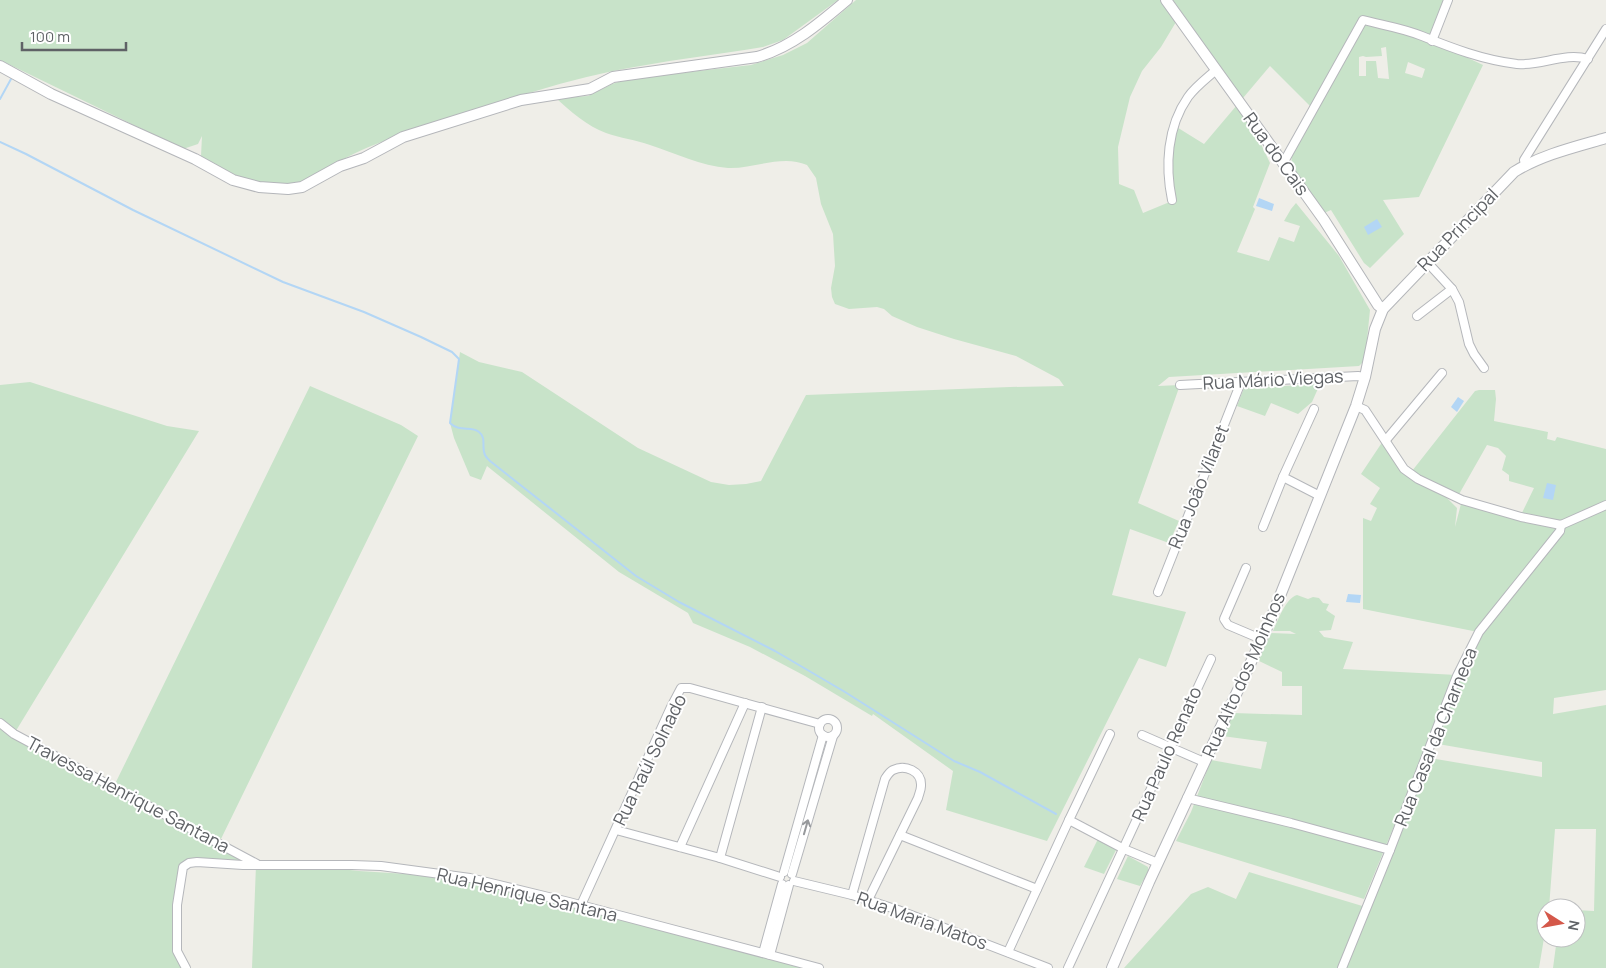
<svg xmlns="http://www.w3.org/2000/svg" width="1606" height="968" font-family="Manrope,sans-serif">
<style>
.green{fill:#c8e3c9;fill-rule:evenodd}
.water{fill:#b3d6f5}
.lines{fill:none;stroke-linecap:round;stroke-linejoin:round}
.stream{stroke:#b3d6f5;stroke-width:2}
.street-casing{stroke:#b5b7bb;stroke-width:10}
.secondary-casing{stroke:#b4b6ba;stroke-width:12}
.street{stroke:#fff;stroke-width:8}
.secondary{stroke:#fff;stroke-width:10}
.oneway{stroke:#97999c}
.labels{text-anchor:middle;stroke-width:4;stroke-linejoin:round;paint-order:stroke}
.street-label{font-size:18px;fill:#5f6266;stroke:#fff}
</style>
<rect width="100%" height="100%" fill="#efeee8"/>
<g class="green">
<path d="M 0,0 L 838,0 L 783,40 L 763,47 C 714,55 663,61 613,71 C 541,86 469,113 399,136 C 379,142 358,151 340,161 C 324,169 310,182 293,184 C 261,189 226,174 201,156 L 202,136 L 198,144 L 183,149 L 0,60 Z"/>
<path d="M 856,0 L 1160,0 L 1176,22 L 1161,47 L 1142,71 L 1130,97 L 1118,147 L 1119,184 L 1134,190 L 1143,213 L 1172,201 L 1168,182 L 1175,126 L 1204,144 L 1237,105 L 1258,138 L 1270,163 L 1253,207 L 1255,209 L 1237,252 L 1269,261 L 1279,237 L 1294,242 L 1300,226 L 1284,221 L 1291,209 L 1296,203 L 1339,256 L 1370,310 L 1365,360 L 1359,366 L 1169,377 L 1158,386 L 1180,385 L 1138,503 L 1179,521 L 1169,543 L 1130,529 L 1112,595 L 1186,612 L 1166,667 L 1139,658 L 1047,841 L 946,810 L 953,771 L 873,714 L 872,716 L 805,676 L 750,647 L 693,623 L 688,613 L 619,572 L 487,466 L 481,480 L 470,476 L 454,438 L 450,423 L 460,352 L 479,362 L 522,372 L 638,448 L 711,482 L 729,485 L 746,484 L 761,481 L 806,395 L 1010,387 L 1064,386 L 1059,379 L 1016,356 L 954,339 L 917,327 L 892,316 L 884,309 L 877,307 L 849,309 L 835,304 L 832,297 L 831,288 L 835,266 L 833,234 L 821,204 L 816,178 L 807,165 C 782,154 754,169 728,168 C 701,166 675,153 650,145 C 636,140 620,138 606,133 C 587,126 570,111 556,98 L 588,96 L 612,84 L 627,79 L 751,65 L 783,55 L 807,43 Z"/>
<path d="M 1173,0 L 1448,0 L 1432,41 L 1483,65 L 1419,197 L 1383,200 L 1404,234 L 1370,268 L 1364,263 L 1331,210 L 1324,213 C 1314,199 1288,172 1292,156 C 1294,143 1307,122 1313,109 L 1270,66 L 1243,98 ZM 1386,47 L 1389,79 L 1378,78 L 1376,61 L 1366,61 L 1366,76 L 1359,76 L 1359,57 L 1363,56 L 1366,57 L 1382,56 L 1381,48 ZM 1408,62 L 1425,69 L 1422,78 L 1405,73 Z"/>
<polygon points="30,382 167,426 199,431 14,734 113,788 310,386 401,425 418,436 219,843 259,865 297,864 359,871 470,878 810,968 252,968 256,865 197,862 183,867 177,951 186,968 0,968 0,385"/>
<polygon points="1320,384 1312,402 1298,414 1271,403 1265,416 1237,406 1244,388"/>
<path d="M 1479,390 L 1495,390 L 1496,399 L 1494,421 L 1548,432 L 1547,439 L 1555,441 L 1557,437 L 1606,449 L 1606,690 L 1554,698 L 1553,714 L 1606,705 L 1606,968 L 1553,968 L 1557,938 L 1576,938 L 1576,910 L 1594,911 L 1596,829 L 1555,829 L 1549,908 L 1546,908 L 1546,926 L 1539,968 L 1124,968 L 1191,894 L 1208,887 L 1236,899 L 1249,872 L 1369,908 L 1430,758 L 1542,777 L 1542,762 L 1438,744 L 1441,721 L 1408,792 L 1364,899 L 1176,841 L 1191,812 L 1211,760 L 1261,769 L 1267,742 L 1222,736 L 1233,713 L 1302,715 L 1302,686 L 1282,686 L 1282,672 L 1257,660 L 1271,633 L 1296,634 L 1290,631 L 1273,631 C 1278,620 1286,598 1297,595 L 1308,599 L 1313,597 L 1319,598 L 1323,603 L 1329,604 L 1326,610 L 1335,616 L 1331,630 L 1319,631 L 1324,637 L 1353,642 L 1343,669 L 1457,675 L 1478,632 L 1363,609 L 1363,518 L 1371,521 L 1377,508 L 1370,504 L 1380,488 L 1361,474 L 1383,441 L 1401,470 L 1443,494 L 1457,508 L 1455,527 L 1462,500 L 1520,517 L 1534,488 L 1509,481 L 1509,475 L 1502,470 L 1506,456 L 1498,448 L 1487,445 L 1458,496 L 1421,478 L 1412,471 L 1475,391 Z"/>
<polygon points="1098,839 1116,850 1104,874 1084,867"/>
<polygon points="1128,856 1148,867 1148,872 1140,886 1117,879"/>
</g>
<g class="water">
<polygon points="1259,198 1274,204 1272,211 1256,206"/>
<polygon points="1377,219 1382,227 1368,235 1364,227"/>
<polygon points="1458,397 1464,401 1457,412 1451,407"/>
<polygon points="1547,483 1556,485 1553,500 1543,498"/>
<polygon points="1348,594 1361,595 1360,603 1346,602"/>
</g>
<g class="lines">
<g class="stream">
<polyline points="0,99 11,79"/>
<path d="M 0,142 L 26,154 L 133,210 L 283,282 L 364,312 L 421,337 L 452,352 L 459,359 L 450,423 C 460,433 471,425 479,432 C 487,438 481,447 485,455 C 486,457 488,459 490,461 L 636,576 L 679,602 L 775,651 L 845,692 L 954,761 L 980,772 L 1056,814"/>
</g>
<g class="street-casing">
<g id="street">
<polyline points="1432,41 1448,0"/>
<path d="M 1282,161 L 1286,158 L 1363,20 C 1382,25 1403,28 1422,36 C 1452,48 1483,60 1517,64 C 1541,66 1565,52 1588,59"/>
<polyline points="1525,165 1524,160 1606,29"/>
<path d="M 1172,200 C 1165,166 1167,127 1188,97 C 1195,87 1207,78 1216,70"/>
<polyline points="1427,262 1452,289 1459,302 1469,344 1474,354 1484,368"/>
<polyline points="1417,316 1452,289"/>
<polyline points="1180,385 1358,376 1365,377"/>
<polyline points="1356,406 1365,410 1404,469 1418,479 1462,500 1521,517 1561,525 1606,505"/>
<polyline points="1386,440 1442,373"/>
<polyline points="1283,477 1320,496"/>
<polyline points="1263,527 1283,477 1314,409"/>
<polyline points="1246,568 1224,619 1228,625 1261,639"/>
<polyline points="1158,592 1241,382"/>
<circle cx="828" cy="728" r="9"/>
<polyline points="0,723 14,734 257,864"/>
<polyline points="1110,734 1069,820 1124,849 1158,863"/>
<polyline points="1142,735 1204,762"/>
<polyline points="1187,798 1291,823 1390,850"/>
<polyline points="616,830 720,858 780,877"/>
<polyline points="900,835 1037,889"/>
<polyline points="680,847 745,703"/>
<polyline points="720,858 762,707"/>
<polyline points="784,872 823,735"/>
<polyline points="792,874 833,736"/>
<polyline points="794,881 852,895 898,910 1048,968"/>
<path d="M 852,895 L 885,779 C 887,776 889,772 893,770 C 905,764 922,771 921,786 C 921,790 919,794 918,798 L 868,900"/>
<polyline points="581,905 671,707 681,688 690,688 820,724"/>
<polyline points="1008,952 1069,820"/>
<polyline points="763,953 782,884"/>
<polyline points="770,955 789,885"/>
<polyline points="186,968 177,951 177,905 183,867 189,863 197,862 243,865 352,865 381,866 470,878 569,902 819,968"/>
<polyline points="1068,968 1211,659"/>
<polyline points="1342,968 1390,850 1457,676 1479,632 1560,531 1561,525"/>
</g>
</g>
<g class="secondary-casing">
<g id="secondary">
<polyline points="1166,0 1324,220 1378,305 1383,309"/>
<path d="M 0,66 L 51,94 L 195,159 L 233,180 L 259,187 L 288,189 L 302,187 L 340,166 L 364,158 L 403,137 L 521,100 L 590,89 L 613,77 L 620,76 L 757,57 C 792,47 820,23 847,0"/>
<path d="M 1112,968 L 1149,882 L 1270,621 L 1356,406 L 1365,377 L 1375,329 L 1383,309 L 1514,172 C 1541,155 1575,147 1606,138"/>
</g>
</g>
<use href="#street" class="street"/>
<use href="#secondary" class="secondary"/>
</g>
<defs><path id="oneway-shaft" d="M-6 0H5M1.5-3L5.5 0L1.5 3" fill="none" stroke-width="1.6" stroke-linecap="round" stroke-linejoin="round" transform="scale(1.25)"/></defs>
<use class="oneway" href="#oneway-shaft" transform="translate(806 827) rotate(-74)"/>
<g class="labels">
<g class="street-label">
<text transform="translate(1276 154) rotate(54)" y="6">Rua do Cais</text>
<text transform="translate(1458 230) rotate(-46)" y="6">Rua Principal</text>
<text transform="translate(1273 380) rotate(-3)" y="6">Rua Mário Viegas</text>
<text transform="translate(1199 487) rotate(-68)" y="6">Rua João Vilaret</text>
<text transform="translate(1244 675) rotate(-66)" y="6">Rua Alto dos Moinhos</text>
<text transform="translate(1436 737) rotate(-68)" y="6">Rua Casal da Charneca</text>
<text transform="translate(1167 754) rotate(-66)" y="6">Rua Paulo Renato</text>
<text transform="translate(650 760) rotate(-64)" y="6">Rua Raúl Solnado</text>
<text transform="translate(128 795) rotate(28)" y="6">Travessa Henrique Santana</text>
<text transform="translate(527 895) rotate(13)" y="6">Rua Henrique Santana</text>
<text transform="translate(922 921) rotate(20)" y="6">Rua Maria Matos</text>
</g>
</g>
<g transform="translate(1561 923) rotate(101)"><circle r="24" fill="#ffffff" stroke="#bfc0c2"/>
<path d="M0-4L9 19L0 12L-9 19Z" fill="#d4584a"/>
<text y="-8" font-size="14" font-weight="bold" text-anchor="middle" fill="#5f6266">N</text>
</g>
<path d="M22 42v8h104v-8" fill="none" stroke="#5f6266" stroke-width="2.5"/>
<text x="30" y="42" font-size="15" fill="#5f6266" stroke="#ffffff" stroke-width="4" paint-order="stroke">100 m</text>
</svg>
